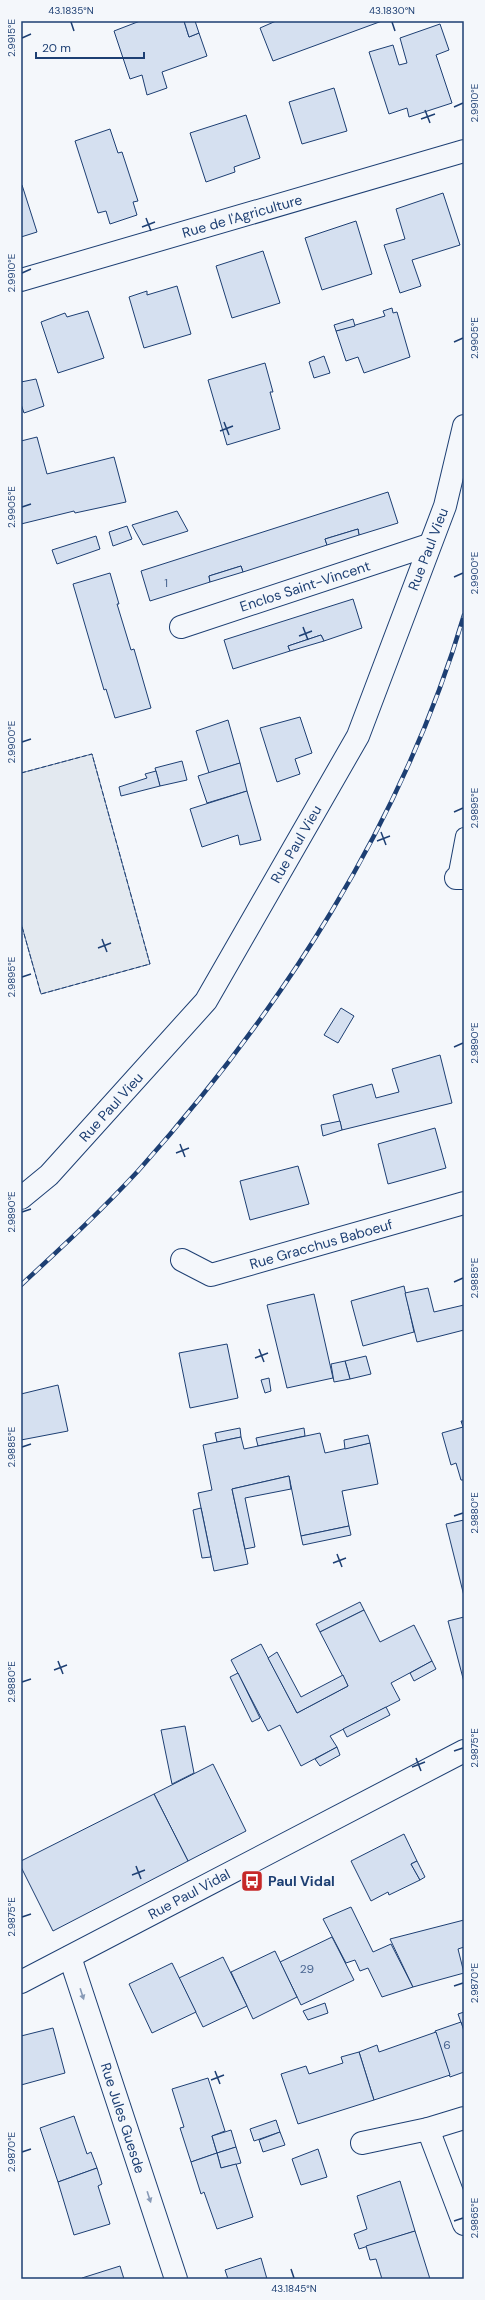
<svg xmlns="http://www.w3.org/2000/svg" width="485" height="2300" font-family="'DM Sans',sans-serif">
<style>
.green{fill:#e3e9f0;stroke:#687fa3}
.building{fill:#d5e0f0;stroke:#1d3f73}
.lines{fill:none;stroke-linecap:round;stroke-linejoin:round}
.lane-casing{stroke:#1d3f73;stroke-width:18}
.street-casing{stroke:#1d3f73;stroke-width:24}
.lane{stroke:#f4f7fb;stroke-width:16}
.street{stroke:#f4f7fb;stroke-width:22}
.rail-casing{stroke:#1d3f73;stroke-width:4.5}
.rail{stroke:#f4f7fb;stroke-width:3;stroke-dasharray:9;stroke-linecap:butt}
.fence{stroke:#1d3f73;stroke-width:1;stroke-dasharray:5 2;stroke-linecap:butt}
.oneway{fill:#889bb7}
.ticks{fill:none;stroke:#1d3f73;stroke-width:1.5}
.labels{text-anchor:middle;stroke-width:3;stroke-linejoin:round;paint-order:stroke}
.number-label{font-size:12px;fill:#4b6792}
.street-label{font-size:14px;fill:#1d3f73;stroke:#f4f7fb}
.poi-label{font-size:14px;font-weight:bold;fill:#1d3f73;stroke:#f4f7fb;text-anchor:start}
.neatline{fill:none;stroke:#1d3f73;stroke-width:1.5}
.ticks-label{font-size:10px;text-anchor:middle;fill:#1d3f73}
</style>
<rect width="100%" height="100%" fill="#f4f7fb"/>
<polygon class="green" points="92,754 150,964 41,994 21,923 21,773"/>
<g class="building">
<polygon points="140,21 184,21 189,37 199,33 207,56 162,72 167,88 147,95 142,75 130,79 114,31"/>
<polygon points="184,21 195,21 199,33 189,37"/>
<polygon points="276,21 382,21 273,61 260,28"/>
<polygon points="440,24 449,50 436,55 452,103 409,117 407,108 389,114 369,52 393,45 399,65 407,63 400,38"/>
<polygon points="334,88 347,131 302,144 289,102"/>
<polygon points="246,115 260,158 234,167 235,172 206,182 190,133"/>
<polygon points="110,129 118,153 122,152 138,201 133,202 137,215 110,224 106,211 98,213 75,141"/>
<polygon points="22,185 37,232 21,237 21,186"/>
<polygon points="443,193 460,245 412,260 421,286 400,293 384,245 405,239 396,209"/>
<polygon points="356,221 372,274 322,290 305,238"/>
<polygon points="263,251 280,303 232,318 216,266"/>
<polygon points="177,286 191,334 144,348 129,297 147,291 147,295"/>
<polygon points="392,308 393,313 397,312 410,357 364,373 358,357 346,361 336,331 385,316 383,311"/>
<polygon points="88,311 104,358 58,373 41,322 65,313 67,317"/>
<polygon points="353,319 355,326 336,331 334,325"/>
<polygon points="324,356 330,373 314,378 309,362"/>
<polygon points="265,363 273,392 270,392 280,429 227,445 208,380"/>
<polygon points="36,379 44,406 24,413 21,404 21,382"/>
<polygon points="37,437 47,474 114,457 126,502 75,513 74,511 21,524 21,441"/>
<polygon points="388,492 398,523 359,535 358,529 325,539 327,545 243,572 241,566 209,576 210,582 150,601 141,571"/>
<polygon points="177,511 188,531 143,545 132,525"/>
<polygon points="127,526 132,539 113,546 109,532"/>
<polygon points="358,529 359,535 327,545 325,539"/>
<polygon points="96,536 100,549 57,564 52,550"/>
<polygon points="241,566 243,572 210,582 209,576"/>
<polygon points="110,573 119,604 117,604 131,650 134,649 151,708 115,718 106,689 104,690 73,584"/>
<polygon points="353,599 362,628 324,641 321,635 288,646 290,651 233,669 224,640"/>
<polygon points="321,635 324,641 290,651 288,646"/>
<polygon points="300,717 312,753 295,759 300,774 277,782 260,728"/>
<polygon points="228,720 240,763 209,773 196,731"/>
<polygon points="182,761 187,780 160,786 155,768"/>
<polygon points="240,763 247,791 207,803 198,776"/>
<polygon points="156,771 160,786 121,796 119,787 147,778 145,774"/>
<polygon points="247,791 261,840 240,845 238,835 202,847 190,809"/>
<polygon points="341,1008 354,1016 338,1043 324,1035"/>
<polygon points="440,1055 452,1103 342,1130 333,1095 372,1084 376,1098 399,1092 392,1069"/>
<polygon points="340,1121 342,1130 323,1136 321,1125"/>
<polygon points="435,1128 446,1168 388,1184 378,1144"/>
<polygon points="298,1166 309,1204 250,1220 240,1181"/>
<polygon points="404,1286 414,1332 363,1346 351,1301"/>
<polygon points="428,1288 434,1312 464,1305 464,1330 417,1342 405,1293"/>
<polygon points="314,1294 333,1378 287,1388 267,1305"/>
<polygon points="227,1344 238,1398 190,1408 179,1353"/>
<polygon points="366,1356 371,1374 350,1379 345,1361"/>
<polygon points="345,1361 350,1379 334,1382 331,1364"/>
<polygon points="269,1378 271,1391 265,1393 261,1380"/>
<polygon points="58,1385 68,1431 21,1440 21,1394"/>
<polygon points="461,1421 464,1421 464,1480 461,1480 456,1463 451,1465 442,1433 463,1427"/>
<polygon points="240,1428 241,1437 217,1442 215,1433"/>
<polygon points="304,1428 305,1436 258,1446 256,1438"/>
<polygon points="320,1433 325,1453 370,1443 378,1484 342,1491 349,1526 301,1536 289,1476 232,1489 248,1564 214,1571 198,1493 212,1490 203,1445 241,1437 244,1449"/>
<polygon points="368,1435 370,1443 345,1449 344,1440"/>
<polygon points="289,1476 291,1489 245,1498 255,1547 245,1549 232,1489"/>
<polygon points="201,1508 211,1557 202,1558 193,1510"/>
<polygon points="464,1520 464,1596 446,1524"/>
<polygon points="349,1526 351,1535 303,1545 301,1536"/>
<polygon points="360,1602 364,1610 320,1632 316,1624"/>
<polygon points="364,1610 380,1642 414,1625 432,1661 391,1683 400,1700 330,1736 337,1747 301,1766 280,1725 268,1731 231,1660 261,1644 297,1713 348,1686 320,1632"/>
<polygon points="464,1617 464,1682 448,1621"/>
<polygon points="277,1652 301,1697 343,1675 348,1686 297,1713 268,1658"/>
<polygon points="432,1661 436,1669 414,1681 410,1673"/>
<polygon points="238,1673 260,1718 252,1722 230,1677"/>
<polygon points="386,1707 390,1715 347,1737 343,1729"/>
<polygon points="185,1726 194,1773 172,1784 161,1730"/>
<polygon points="337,1747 340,1755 320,1766 315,1759"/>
<polygon points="213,1764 246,1831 188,1861 154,1794"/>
<polygon points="154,1794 188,1861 53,1931 21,1867 21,1861"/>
<polygon points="404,1834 417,1861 411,1864 420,1880 389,1895 388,1892 371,1901 351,1861"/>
<polygon points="417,1861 425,1877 420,1880 411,1864"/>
<polygon points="351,1907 373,1952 391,1944 413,1987 382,1997 368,1968 360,1971 355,1960 346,1963 323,1919"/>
<polygon points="464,1920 464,1947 458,1949 464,1973 413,1987 390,1939"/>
<polygon points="332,1937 354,1980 301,2005 280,1962"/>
<polygon points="275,1951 297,1997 253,2019 231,1972"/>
<polygon points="223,1957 247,2006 203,2027 179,1978"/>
<polygon points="172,1963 196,2012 152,2033 129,1984"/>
<polygon points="325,2003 328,2013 308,2020 303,2011"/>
<polygon points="464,2012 464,2031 458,2014"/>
<polygon points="461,2022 464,2031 464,2072 450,2077 435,2031"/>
<polygon points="53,2028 65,2073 21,2085 21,2036"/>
<polygon points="436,2032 450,2075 374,2100 359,2052 377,2045 379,2052"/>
<polygon points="359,2052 374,2100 298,2124 281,2074 306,2066 309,2074 343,2063 341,2057"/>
<polygon points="208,2078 225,2131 212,2136 217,2153 191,2162 180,2128 184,2127 172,2089"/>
<polygon points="74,2116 87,2154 91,2152 97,2168 58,2182 40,2128"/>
<polygon points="276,2120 280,2132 254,2141 250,2129"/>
<polygon points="231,2130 236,2147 217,2153 212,2136"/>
<polygon points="280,2132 285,2145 263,2152 259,2140"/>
<polygon points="236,2147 241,2163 221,2168 217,2153"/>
<polygon points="318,2149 327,2177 301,2185 292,2159"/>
<polygon points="217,2153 221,2168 236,2164 253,2217 217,2229 204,2192 201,2194 191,2162"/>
<polygon points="97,2168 102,2184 98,2186 110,2224 74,2235 58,2182"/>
<polygon points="400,2181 415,2231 359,2249 354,2234 367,2229 357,2196"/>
<polygon points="415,2231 430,2279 382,2279 376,2259 370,2260 366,2246"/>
<polygon points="261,2258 267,2279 228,2279 225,2270"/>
<polygon points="120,2266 124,2279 82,2279 82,2278"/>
</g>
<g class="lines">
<g class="lane-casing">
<polyline id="lane" points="456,878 464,836"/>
</g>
<g class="street-casing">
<g id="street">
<polyline points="21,280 464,151"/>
<polyline points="181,627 429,545"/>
<polyline points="456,878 464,878"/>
<polyline points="21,1198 49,1175 206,1001 358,736 445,506 464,426"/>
<polyline points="182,1260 211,1275 464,1203"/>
<polyline points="70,1957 176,2279"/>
<polyline points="21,1982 464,1751"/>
<polyline points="428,2129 464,2224"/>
<polyline points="362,2143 428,2129 464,2118"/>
</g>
</g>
<use href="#lane" class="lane"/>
<use href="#street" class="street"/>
<g class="rail-casing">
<path id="rail" d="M 21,1285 C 61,1248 101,1211 138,1171 C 281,1011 403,823 464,615"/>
</g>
<use href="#rail" class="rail"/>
<polyline class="fence" points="21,773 92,754 150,964 41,994 21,923"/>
</g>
<defs><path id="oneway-solid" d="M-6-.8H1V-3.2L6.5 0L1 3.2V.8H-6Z"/></defs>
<g class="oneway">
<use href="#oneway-solid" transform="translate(82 1994) rotate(72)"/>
<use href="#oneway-solid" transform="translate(149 2197) rotate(72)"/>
</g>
<path class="ticks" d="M 71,22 L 74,31M 392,22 L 395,31M 22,38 L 31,34M 454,107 L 463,103M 425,110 L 430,123M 421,119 L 435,114M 146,218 L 151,231M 142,227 L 155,222M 22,273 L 31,269M 454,342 L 463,338M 224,422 L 229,435M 220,431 L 233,426M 22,507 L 31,504M 454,577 L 463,573M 303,627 L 308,640M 299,636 L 312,631M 22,742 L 31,739M 454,812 L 463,808M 381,832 L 386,845M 377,841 L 390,836M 102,939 L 107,952M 98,948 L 111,943M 22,977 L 31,974M 454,1047 L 463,1043M 180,1144 L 185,1157M 176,1153 L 189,1148M 22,1212 L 31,1209M 454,1282 L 463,1278M 259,1349 L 264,1362M 255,1358 L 268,1353M 22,1447 L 31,1444M 454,1516 L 463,1513M 337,1554 L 342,1567M 333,1563 L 346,1558M 58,1661 L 63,1674M 54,1670 L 67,1665M 22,1682 L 31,1679M 454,1751 L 463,1748M 416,1758 L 421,1771M 412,1767 L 425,1762M 136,1866 L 141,1879M 132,1875 L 145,1870M 22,1917 L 31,1914M 454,1986 L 463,1983M 215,2071 L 220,2084M 211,2080 L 224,2075M 22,2152 L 31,2149M 454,2221 L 463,2218M 291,2269 L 294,2278"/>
<defs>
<g id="bus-square" transform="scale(1.15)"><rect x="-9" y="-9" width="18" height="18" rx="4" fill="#c62828" stroke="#f4f7fb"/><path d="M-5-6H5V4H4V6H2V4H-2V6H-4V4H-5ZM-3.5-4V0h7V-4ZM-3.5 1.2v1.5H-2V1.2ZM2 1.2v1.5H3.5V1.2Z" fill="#fff"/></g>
</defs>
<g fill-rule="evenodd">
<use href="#bus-square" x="252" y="1881"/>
</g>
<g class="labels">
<g class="number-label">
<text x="166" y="587">1</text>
<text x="307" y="1973">29</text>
<text x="447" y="2049">6</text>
</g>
<g class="street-label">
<text transform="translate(242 216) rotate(-16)" y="5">Rue de l'Agriculture</text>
<text transform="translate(428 549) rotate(-69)" y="5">Rue Paul Vieu</text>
<text transform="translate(305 586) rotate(-18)" y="5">Enclos Saint-Vincent</text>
<text transform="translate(296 844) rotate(-60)" y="5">Rue Paul Vieu</text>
<text transform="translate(111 1107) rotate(-48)" y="5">Rue Paul Vieu</text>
<text transform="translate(321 1244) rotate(-16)" y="5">Rue Gracchus Baboeuf</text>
<text transform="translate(189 1894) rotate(-28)" y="5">Rue Paul Vidal</text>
<text transform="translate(123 2118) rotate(72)" y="5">Rue Jules Guesde</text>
</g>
<g class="poi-label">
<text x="268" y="1886">Paul Vidal</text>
</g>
</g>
<rect width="485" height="2300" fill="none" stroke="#f4f7fb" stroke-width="44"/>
<path d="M36 52v6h108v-6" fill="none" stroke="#1d3f73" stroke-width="2"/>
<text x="42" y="52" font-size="12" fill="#1d3f73" stroke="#f4f7fb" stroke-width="3" paint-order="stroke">20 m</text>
<rect x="22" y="22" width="441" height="2256" class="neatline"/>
<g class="ticks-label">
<text x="71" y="14">43.1835°N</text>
<text x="392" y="14">43.1830°N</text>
<text transform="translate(11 38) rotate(-90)" y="4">2.9915°E</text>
<text transform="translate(474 103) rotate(-90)" y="4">2.9910°E</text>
<text transform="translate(11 273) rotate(-90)" y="4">2.9910°E</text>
<text transform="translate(474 338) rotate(-90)" y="4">2.9905°E</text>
<text transform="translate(11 507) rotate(-90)" y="4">2.9905°E</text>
<text transform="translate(474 573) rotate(-90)" y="4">2.9900°E</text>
<text transform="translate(11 742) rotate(-90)" y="4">2.9900°E</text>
<text transform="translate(474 808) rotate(-90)" y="4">2.9895°E</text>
<text transform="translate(11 977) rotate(-90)" y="4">2.9895°E</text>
<text transform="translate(474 1043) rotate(-90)" y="4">2.9890°E</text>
<text transform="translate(11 1212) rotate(-90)" y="4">2.9890°E</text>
<text transform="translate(474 1278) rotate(-90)" y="4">2.9885°E</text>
<text transform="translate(11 1447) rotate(-90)" y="4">2.9885°E</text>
<text transform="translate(474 1513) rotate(-90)" y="4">2.9880°E</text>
<text transform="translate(11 1682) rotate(-90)" y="4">2.9880°E</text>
<text transform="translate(474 1748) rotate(-90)" y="4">2.9875°E</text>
<text transform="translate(11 1917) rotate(-90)" y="4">2.9875°E</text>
<text transform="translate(474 1983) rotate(-90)" y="4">2.9870°E</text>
<text transform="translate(11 2152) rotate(-90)" y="4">2.9870°E</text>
<text transform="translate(474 2218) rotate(-90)" y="4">2.9865°E</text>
<text x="294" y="2292">43.1845°N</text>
</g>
</svg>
